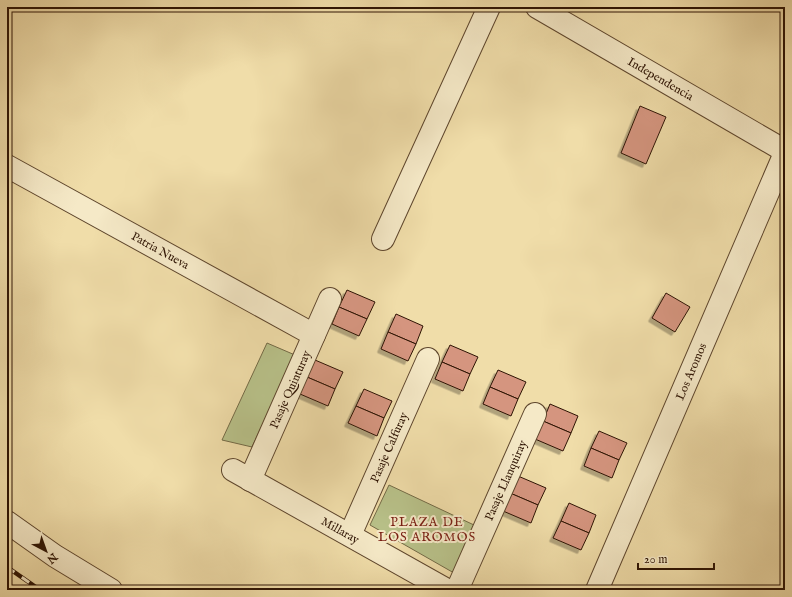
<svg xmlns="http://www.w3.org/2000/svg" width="792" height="597" font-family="'IM FELL English',serif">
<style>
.green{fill:#b8c189;stroke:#736a46}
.building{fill:#d5957f;stroke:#2e1404;filter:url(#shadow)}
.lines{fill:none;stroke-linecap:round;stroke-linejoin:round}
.minor-casing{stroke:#5e462d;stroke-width:24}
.minor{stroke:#f5e9c7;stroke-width:22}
.rail-casing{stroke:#2e1404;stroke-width:4.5}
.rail{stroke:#f5e9c7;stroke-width:3;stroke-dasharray:9;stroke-linecap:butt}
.labels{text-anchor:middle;stroke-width:4;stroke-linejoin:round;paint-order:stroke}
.street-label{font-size:12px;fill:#2e1404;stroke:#f5e9c7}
.neighbourhood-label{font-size:13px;letter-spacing:1px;fill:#7a1f14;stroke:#f5e9c7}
</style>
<defs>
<filter id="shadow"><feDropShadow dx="-3.5" dy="3.5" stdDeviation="0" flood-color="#0004"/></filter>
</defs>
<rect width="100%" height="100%" fill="#f0dda9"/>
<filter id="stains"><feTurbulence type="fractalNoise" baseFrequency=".005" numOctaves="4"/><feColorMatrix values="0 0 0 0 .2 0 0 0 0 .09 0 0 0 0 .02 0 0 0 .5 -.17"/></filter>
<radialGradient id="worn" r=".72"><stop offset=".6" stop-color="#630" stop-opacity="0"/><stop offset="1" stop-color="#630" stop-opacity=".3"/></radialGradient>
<g class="green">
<polygon points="267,343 295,355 252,447 222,440"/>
<polygon points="389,485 474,525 454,573 370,525"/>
</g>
<g class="building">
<polygon points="640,106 666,117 646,164 621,153"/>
<polygon points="347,290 375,302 367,319 339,307"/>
<polygon points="666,293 690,307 675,332 652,318"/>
<polygon points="339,307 367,319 359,336 332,324"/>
<polygon points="396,314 423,326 416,344 388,332"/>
<polygon points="388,332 416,344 408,361 381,349"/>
<polygon points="450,345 478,357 470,374 442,362"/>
<polygon points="315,360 343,372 335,389 307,377"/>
<polygon points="442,362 470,374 463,391 435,379"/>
<polygon points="498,370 526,382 518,399 490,387"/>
<polygon points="307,377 335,389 328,406 300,394"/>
<polygon points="490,387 518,399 511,416 483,404"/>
<polygon points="364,389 392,401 384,418 356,406"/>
<polygon points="550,404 578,416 571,433 543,421"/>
<polygon points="356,406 384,418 377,436 348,423"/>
<polygon points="543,421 571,433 563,451 535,439"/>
<polygon points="599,431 627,443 619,460 591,448"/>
<polygon points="591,448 619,460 612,478 584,466"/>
<polygon points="518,476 546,488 538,505 510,493"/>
<polygon points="510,493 538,505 531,523 503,511"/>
<polygon points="569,503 596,515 589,533 561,521"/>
<polygon points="561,521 589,533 581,550 553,538"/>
</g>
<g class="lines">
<g class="minor-casing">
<g id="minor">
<path id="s1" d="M 537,7 L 785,151"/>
<path id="s2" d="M 7,166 L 314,335"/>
<polyline points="383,239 489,7"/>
<path id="s3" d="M 233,470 L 447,590"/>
<path id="s4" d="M 250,480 L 330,299"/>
<polyline points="7,522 55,556 111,590"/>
<path id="s5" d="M 350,535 L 428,359"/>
<path id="s6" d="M 457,590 L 535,414"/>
<path id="s7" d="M 597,590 L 785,153"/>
</g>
</g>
<use href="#minor" class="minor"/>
<g class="rail-casing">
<g id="rail">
<polyline points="7,567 40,590"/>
<polyline points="7,589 8,590"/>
</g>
</g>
<use href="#rail" class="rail"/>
</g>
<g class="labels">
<g class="street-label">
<text dy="4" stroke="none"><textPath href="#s1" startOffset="143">Independencia</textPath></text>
<text dy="4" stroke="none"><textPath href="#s2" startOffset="175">Patria Nueva</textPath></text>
<text dy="4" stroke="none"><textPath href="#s7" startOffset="238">Los Aromos</textPath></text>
<text dy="4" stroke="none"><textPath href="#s4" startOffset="99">Pasaje Quinturay</textPath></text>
<text dy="4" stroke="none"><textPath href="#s5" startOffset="96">Pasaje Calfuray</textPath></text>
<text dy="4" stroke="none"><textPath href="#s6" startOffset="120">Pasaje Llanquiray</textPath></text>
<text dy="4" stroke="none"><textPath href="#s3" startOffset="123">Millaray</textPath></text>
</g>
<g class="neighbourhood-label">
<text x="427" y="526">PLAZA DE<tspan x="427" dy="15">LOS AROMOS</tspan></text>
</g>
</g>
<rect width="792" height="597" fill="none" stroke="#f0dda9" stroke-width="24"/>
<rect x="8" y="8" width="776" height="581" fill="none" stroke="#2e1404" stroke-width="2"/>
<rect x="12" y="12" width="768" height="573" fill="none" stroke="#2e1404"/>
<g transform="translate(46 551) rotate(139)" stroke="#f5e9c7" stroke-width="3" paint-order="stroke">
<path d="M0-3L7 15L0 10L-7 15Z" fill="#2e1404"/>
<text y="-6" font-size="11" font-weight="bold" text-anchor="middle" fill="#2e1404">N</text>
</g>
<path d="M638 563v6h76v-6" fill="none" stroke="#2e1404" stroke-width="2"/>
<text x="644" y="563" font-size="12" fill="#2e1404" stroke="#f5e9c7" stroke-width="3" paint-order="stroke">20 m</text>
<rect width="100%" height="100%" filter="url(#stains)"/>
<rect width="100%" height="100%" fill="url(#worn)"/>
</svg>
